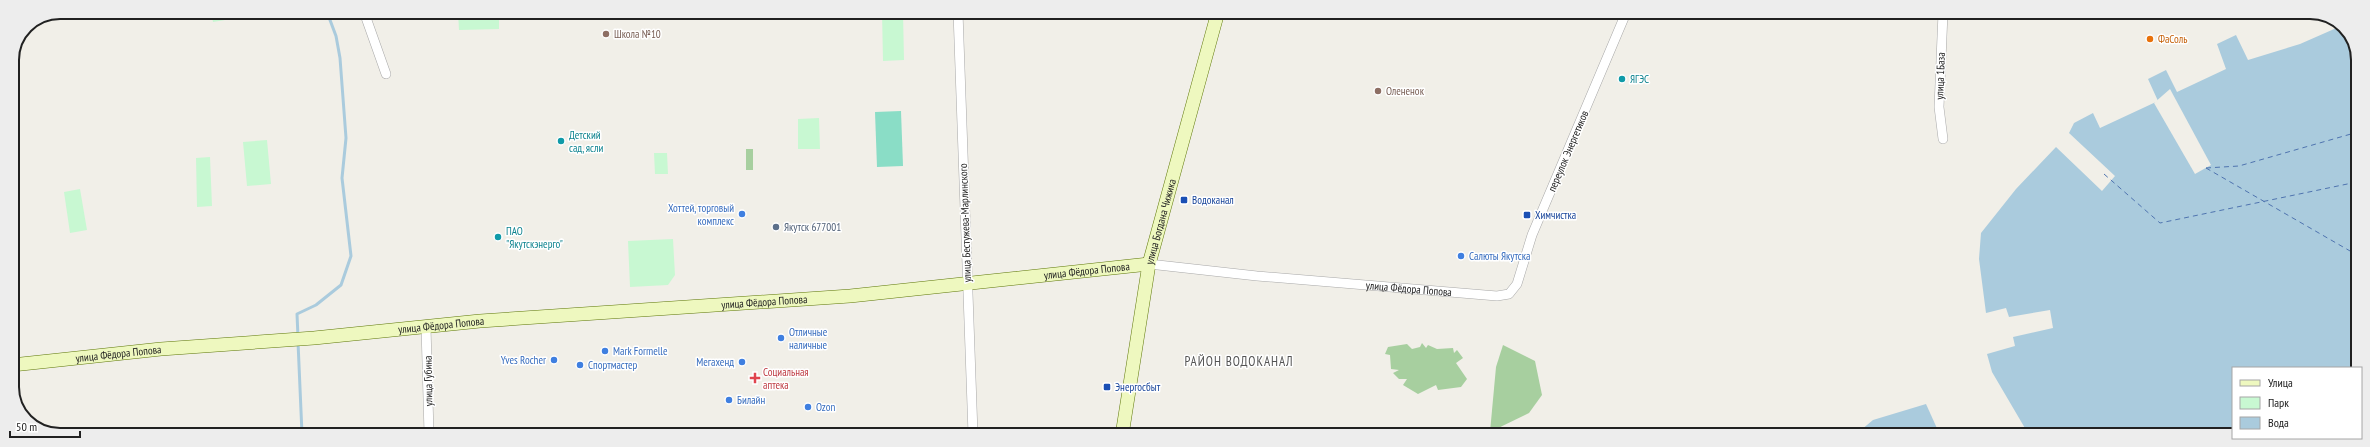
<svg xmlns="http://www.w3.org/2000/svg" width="2370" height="447" font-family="'PT Sans Narrow',sans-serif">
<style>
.forest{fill:#a7cf9f}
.park{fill:#c8f8d2}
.pitch{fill:#8addc6}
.water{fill:#aacbdd}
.pier{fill:#f1efe8}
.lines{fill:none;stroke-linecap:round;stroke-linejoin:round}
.stream{stroke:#aacbdd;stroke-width:3}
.ferry{stroke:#4f74af;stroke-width:1;stroke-dasharray:5 4;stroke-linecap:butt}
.street-casing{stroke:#a8a8a8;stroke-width:10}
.secondary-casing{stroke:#5e7709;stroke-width:14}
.street{stroke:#fff;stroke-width:9}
.secondary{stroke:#eef8bf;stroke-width:13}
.education-dot{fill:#8d6e63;stroke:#fff;stroke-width:1.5}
.food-dot{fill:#e8710a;stroke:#fff;stroke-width:1.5}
.culture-dot{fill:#0f9aa8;stroke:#fff;stroke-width:1.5}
.transit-dot{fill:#1a4fb4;stroke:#fff;stroke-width:1.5}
.shop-dot{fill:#3f7fe0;stroke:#fff;stroke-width:1.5}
.service-dot{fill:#5c6f8a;stroke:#fff;stroke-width:1.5}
.health-dot{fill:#e0444e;stroke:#fff;stroke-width:1.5}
.labels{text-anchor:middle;stroke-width:3;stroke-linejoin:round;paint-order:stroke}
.education-label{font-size:11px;fill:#785e54;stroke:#fff;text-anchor:start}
.food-label{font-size:11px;fill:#c56008;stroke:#fff;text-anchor:start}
.street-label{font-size:11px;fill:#212121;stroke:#fff}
.culture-label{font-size:11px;fill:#0d838f;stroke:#fff;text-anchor:start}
.transit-label{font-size:11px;fill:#164399;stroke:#fff;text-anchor:start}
.shop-label{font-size:11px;fill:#366cbe;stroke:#fff;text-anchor:start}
.service-label{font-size:11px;fill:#4e5e75;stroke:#fff;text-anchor:start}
.health-label{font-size:11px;fill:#be3a42;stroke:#fff;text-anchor:start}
.quarter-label{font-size:13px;letter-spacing:1px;fill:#545454;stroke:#fff}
.rim{fill:none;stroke:#212121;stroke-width:2}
</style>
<rect width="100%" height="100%" fill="#f1efe8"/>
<g class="forest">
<rect x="746" y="149" width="7" height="21"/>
<polygon points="1422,343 1426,348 1428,345 1437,349 1453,348 1454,353 1457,350 1463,358 1456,363 1467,379 1461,387 1438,390 1436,385 1418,394 1403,385 1407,379 1399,379 1393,373 1399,370 1391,369 1390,355 1385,354 1388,347 1407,344 1412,349 1420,347"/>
<polygon points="1503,345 1535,361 1542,395 1529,413 1490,432 1496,367"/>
</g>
<g class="park">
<polygon points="211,12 223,12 225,20 213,22"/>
<polygon points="458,12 499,12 499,29 459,30"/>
<polygon points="882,12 903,12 904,60 883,61"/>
<polygon points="819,118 820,149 798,149 798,119"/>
<polygon points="267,140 271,184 247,186 243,142"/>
<polygon points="654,153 667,153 668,174 655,174"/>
<polygon points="210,157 212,206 197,207 196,158"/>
<polygon points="80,189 87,230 70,233 64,192"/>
<polygon points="673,239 675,275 668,285 630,287 628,241"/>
</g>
<polygon class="pitch" points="901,111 903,166 877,167 875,112"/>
<g class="water">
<polygon points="2341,26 2346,28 2358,54 2357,368 2233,368 2233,435 2029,435 1992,372 1987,354 2015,346 2013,337 2053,328 2050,310 2009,317 2006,308 1986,313 1979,259 1981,233 2016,189 2056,147 2102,191 2115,176 2069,133 2074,123 2093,113 2100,128 2158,101 2148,79 2166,70 2177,92 2226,69 2217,44 2236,35 2248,60 2300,44"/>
<polygon points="1926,404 1940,435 1855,435 1873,420"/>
</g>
<polygon class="pier" points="2170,89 2211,165 2195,174 2154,103"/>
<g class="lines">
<g class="stream">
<polyline points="298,337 297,314 316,305 341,285 351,256 342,178 346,138 340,58 336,36 327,12"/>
<polyline points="298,342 302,434"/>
</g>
<g class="ferry">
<polyline points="2206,168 2357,255"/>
<polyline points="2206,168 2239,166 2358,132"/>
<polyline points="2104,174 2160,223 2357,182"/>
</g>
<g class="street-casing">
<g id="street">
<polyline points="364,12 386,74"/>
<polyline points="958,12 973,434"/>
<polyline points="1943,139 1939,107 1943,13"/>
<path id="s1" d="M 1149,264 L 1257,276 L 1497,296 L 1509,294 L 1517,284 L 1532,235 L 1626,13"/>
<polyline points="426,327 429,434"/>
</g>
</g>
<g class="secondary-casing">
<g id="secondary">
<path id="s2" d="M 12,365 L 161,349 L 314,338 L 480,321 L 850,296 L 1149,264"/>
<path id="s3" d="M 1122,435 L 1149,264 L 1218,12"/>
</g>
</g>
<use href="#street" class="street"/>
<use href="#secondary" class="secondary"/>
</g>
<g class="education-dot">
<circle cx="606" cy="34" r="4"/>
<circle cx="1378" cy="91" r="4"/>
</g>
<circle class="food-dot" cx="2150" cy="39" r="4"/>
<g class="culture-dot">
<circle cx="1622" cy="79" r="4"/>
<circle cx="561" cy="141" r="4"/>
<circle cx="498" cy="237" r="4"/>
</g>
<g class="transit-dot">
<rect x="1180" y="196" width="8" height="8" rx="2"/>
<rect x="1523" y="211" width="8" height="8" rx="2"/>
<rect x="1103" y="383" width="8" height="8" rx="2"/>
</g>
<g class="shop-dot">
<circle cx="742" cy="214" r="4"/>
<circle cx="1461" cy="256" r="4"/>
<circle cx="781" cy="338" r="4"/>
<circle cx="605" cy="351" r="4"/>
<circle cx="554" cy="360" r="4"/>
<circle cx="742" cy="362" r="4"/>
<circle cx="580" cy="365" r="4"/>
<circle cx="729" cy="400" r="4"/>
<circle cx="808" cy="407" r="4"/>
</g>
<circle class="service-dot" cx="776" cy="227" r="4"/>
<path class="health-dot" d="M753 372h4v4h4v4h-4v4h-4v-4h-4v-4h4z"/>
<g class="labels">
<g class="education-label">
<text x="614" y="38">Школа №10</text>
<text x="1386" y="95">Олененок</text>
</g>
<g class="food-label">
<text x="2158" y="43">ФаСоль</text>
</g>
<g class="street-label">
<text transform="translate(1940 76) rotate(-88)" y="4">улица 1База</text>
<text transform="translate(1568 151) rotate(-67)" y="4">переулок Энергетиков</text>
<text dy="4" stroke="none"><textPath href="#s3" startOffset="217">улица Богдана Чижика</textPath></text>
<text transform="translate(965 223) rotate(-92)" y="4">улица Бестужева-Марлинского</text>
<text dy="4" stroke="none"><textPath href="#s2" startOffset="1079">улица Фёдора Попова</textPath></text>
<text dy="4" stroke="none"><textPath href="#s1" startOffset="261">улица Фёдора Попова</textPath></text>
<text dy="4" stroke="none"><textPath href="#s2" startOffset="755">улица Фёдора Попова</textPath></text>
<text dy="4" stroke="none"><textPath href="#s2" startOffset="431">улица Фёдора Попова</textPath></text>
<text dy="4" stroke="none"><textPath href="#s2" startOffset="107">улица Фёдора Попова</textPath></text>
<text transform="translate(428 381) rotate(-91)" y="4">улица Губина</text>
</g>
<g class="culture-label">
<text x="1630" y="83">ЯГЭС</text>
<text x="569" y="139">Детский<tspan x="569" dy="13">сад, ясли</tspan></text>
<text x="506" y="235">ПАО<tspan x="506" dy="13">"Якутскэнерго"</tspan></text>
</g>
<g class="transit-label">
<text x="1192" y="204">Водоканал</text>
<text x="1535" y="219">Химчистка</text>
<text x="1115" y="391">Энергосбыт</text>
</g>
<g class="shop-label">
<text x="734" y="212" text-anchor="end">Хоттей, торговый<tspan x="734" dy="13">комплекс</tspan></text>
<text x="1469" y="260">Салюты Якутска</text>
<text x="789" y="336">Отличные<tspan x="789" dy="13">наличные</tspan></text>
<text x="613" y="355">Mark Formelle</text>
<text x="546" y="364" text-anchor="end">Yves Rocher</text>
<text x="734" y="366" text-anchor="end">Мегахенд</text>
<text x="588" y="369">Спортмастер</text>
<text x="737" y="404">Билайн</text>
<text x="816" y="411">Ozon</text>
</g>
<g class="service-label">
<text x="784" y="231">Якутск 677001</text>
</g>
<g class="health-label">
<text x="763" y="376">Социальная<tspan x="763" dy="13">аптека</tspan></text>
</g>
<g class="quarter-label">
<text x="1239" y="366">РАЙОН ВОДОКАНАЛ</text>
</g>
</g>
<path d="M0 0H2370V447H0ZM60 19H2310A41 41 0 0 1 2351 60V387A41 41 0 0 1 2310 428H60A41 41 0 0 1 19 387V60A41 41 0 0 1 60 19Z" fill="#ededed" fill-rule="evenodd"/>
<path class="rim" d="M60 19H2310A41 41 0 0 1 2351 60V387A41 41 0 0 1 2310 428H60A41 41 0 0 1 19 387V60A41 41 0 0 1 60 19Z"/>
<rect x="2232" y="367" width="130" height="72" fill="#ffffff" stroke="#a6a6a6"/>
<rect x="2240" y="380" width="20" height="6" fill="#eef8bf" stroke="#a6a6a6"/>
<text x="2268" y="387" font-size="12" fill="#212121">Улица</text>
<rect x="2240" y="397" width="20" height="12" fill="#c8f8d2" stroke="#a6a6a6"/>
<text x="2268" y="407" font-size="12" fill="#212121">Парк</text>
<rect x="2240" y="417" width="20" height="12" fill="#aacbdd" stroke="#a6a6a6"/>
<text x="2268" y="427" font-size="12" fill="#212121">Вода</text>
<path d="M10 431v6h70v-6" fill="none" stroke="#212121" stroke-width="2"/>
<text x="16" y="431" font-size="12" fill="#212121" stroke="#ffffff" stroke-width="3" paint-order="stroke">50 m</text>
</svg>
